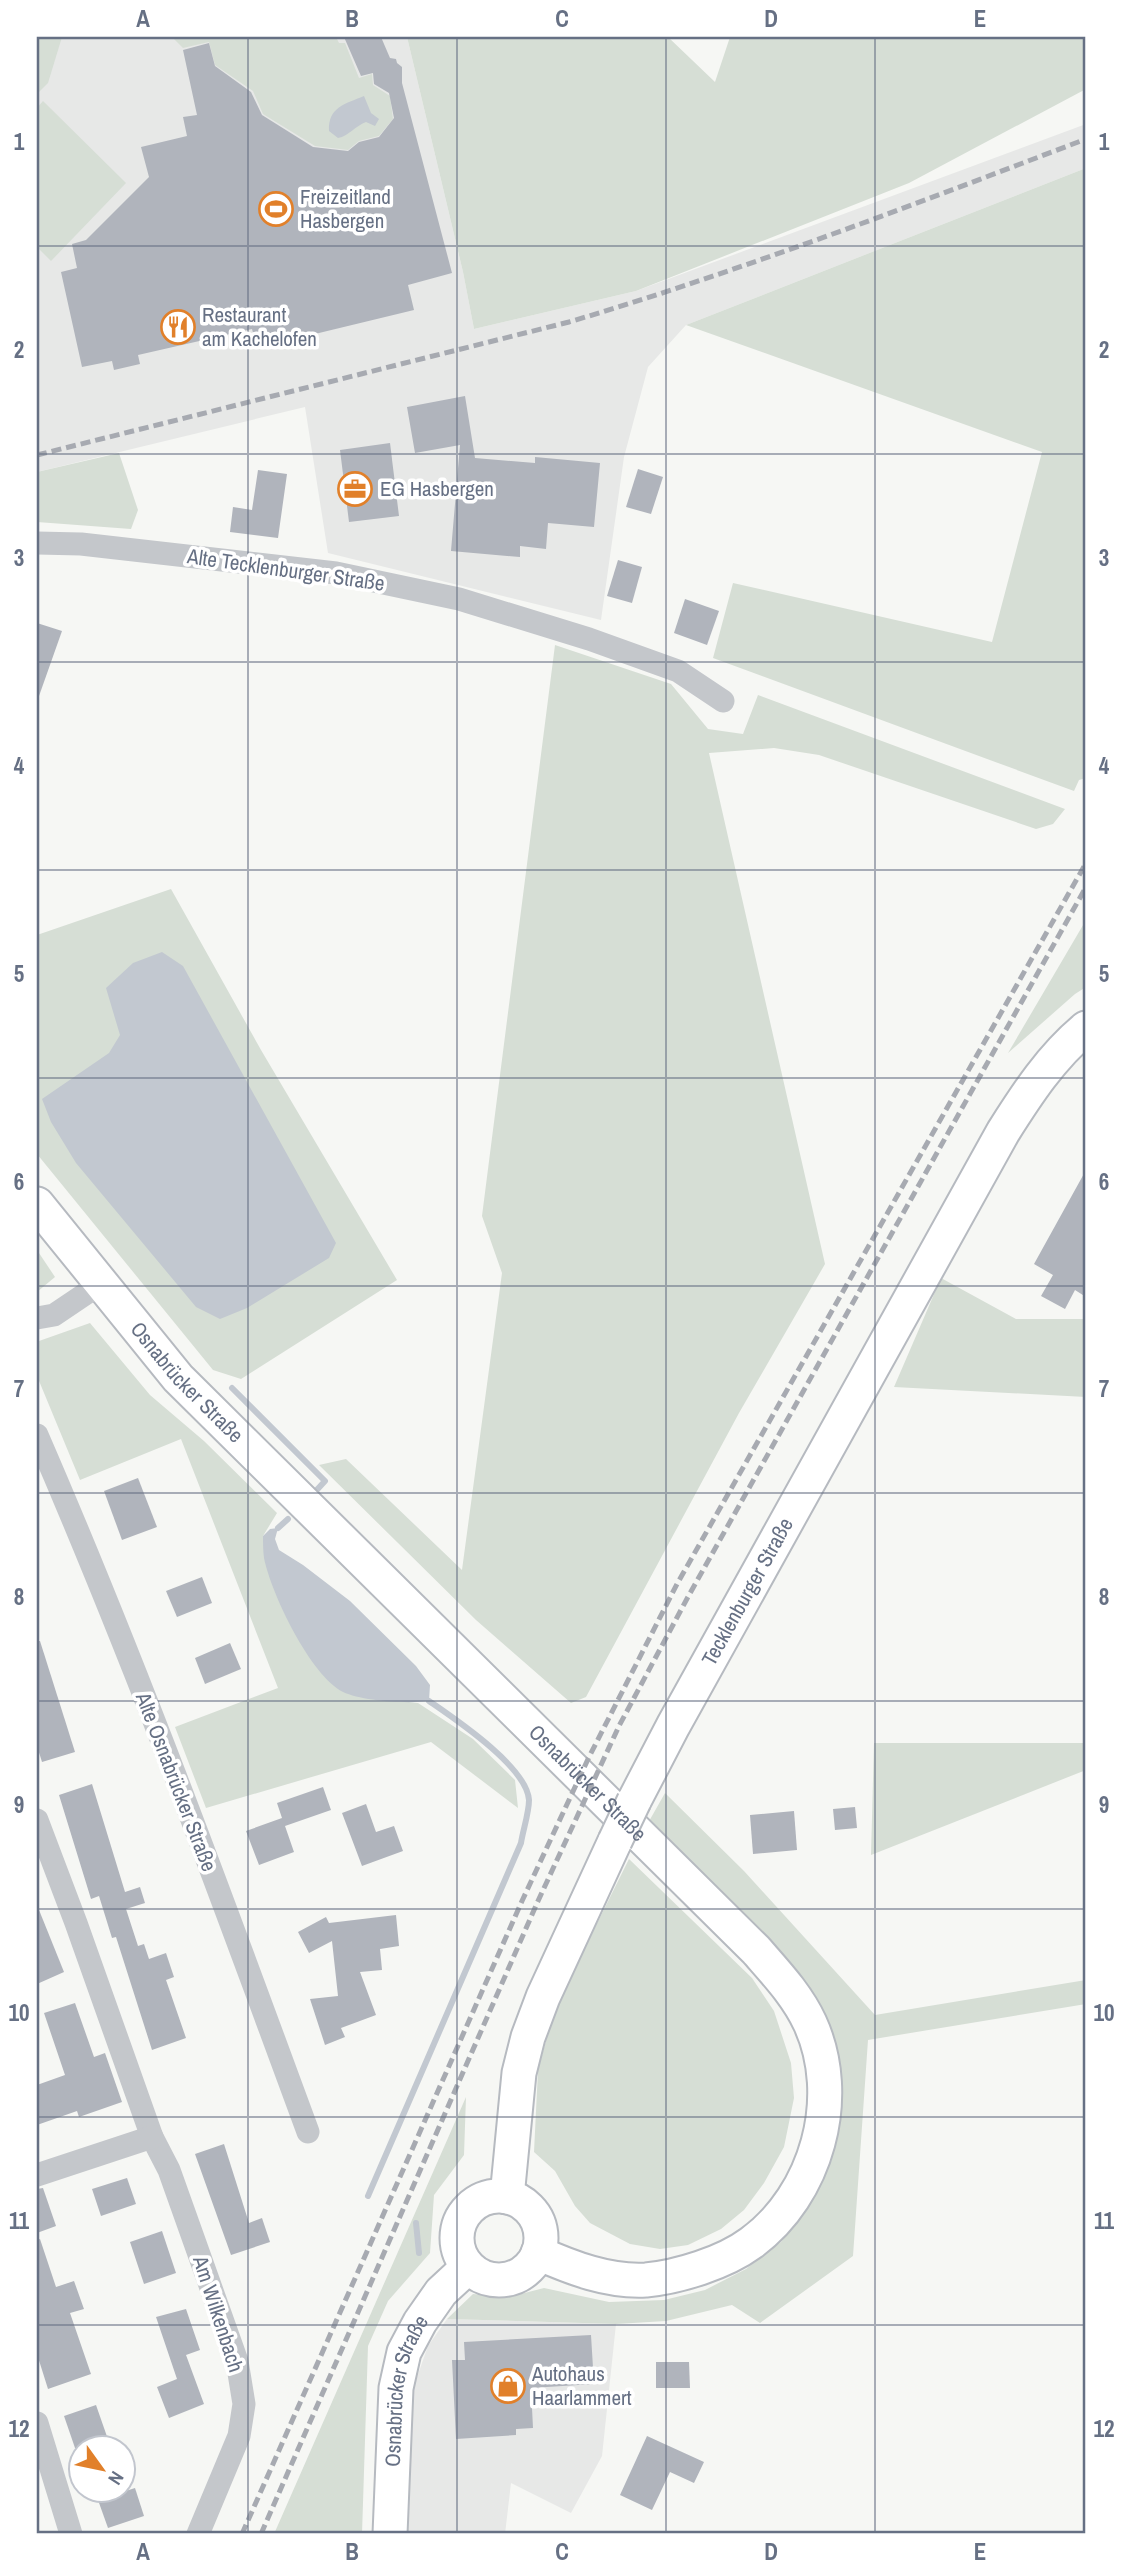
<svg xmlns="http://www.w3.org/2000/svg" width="1123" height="2571" font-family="'Archivo Narrow',sans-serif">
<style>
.built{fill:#e7e8e7}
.green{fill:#d6ded5}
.water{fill:#c2c8d0}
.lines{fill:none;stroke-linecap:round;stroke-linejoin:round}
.stream{stroke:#c2c8d0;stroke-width:6}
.building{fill:#b0b4bc}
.secondary-casing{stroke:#b6bac0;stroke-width:37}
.street{stroke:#c4c7cb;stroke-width:23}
.secondary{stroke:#fff;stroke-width:33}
.rail{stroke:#a7aab1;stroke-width:5;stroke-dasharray:10 5;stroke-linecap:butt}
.secondary-bridge-casing{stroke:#b6bac0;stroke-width:37;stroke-linecap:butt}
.secondary-bridge{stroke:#fff;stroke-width:33}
.grid{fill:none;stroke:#667084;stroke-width:2;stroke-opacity:0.55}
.labels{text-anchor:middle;stroke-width:7;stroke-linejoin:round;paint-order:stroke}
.poi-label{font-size:21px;fill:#667084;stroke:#fff;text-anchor:start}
.street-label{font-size:21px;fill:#667084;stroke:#fff}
.neatline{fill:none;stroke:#667084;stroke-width:2.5}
.grid-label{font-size:23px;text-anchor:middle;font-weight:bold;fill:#667084}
</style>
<rect width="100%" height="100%" fill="#f6f7f4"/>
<g class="built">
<polygon points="37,37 407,37 463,272 474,329 636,291 1086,124 1086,168 686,325 648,367 624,457 601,620 328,553 305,407 37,472"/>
<polygon points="447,2319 616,2324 602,2456 571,2513 511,2483 505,2534 400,2534 405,2411 428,2346"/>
</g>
<g class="green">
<polygon points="37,37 62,37 48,83 37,94"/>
<polygon points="172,37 336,37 339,43 345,43 359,78 372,74 373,85 390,96 393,119 379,136 359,141 348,150 315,146 263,114 253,91 215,65 209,42 183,48"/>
<polygon points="407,37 668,37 715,82 730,37 1086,37 1086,89 909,183 636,291 474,329 463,272"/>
<polygon points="43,101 126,183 51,261 37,247 37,108"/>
<polygon points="1086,168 1086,778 1079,780 1074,791 713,658 733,583 992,642 1042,452 686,325"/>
<polygon points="119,453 138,510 131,529 37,522 37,472"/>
<polygon points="555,645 671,684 708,729 743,734 758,695 1065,809 1053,824 1036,829 819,755 774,748 709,753 825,1264 739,1413 586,1697 571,1703 476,1620 319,1465 346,1459 462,1570 502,1273 482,1216"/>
<polygon points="171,889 261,1050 397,1280 241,1379 213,1370 37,1154 37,935"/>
<polygon points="1086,920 1086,987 1075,994 1008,1053"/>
<polygon points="37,1250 55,1277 37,1292"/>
<polygon points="941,1278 1016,1319 1086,1319 1086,1397 894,1387"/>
<polygon points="90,1323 150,1395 204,1441 277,1513 263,1536 342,1691 362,1697 418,1703 473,1739 515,1780 518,1808 431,1742 206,1808 175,1727 278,1688 181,1439 80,1480 37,1376 37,1350 39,1341"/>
<polygon points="874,1743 1086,1743 1086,1770 871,1855"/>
<polygon points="665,1793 744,1871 875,2015 1086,1980 1086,2004 868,2040 853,2256 760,2323 732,2305 666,2321 616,2324 447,2319 473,2294 509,2297 544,2288 609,2302 664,2300 705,2290 746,2269 781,2242 808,2207 831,2162 841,2114 839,2060 824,2012 795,1970 648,1823"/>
<polygon points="629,1859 752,1978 774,2011 791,2063 794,2098 784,2147 764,2183 744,2210 721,2229 688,2245 660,2249 630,2244 590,2223 575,2206 555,2171 534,2152 538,2070 555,2008"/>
<polygon points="466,2097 464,2155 434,2195 430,2253 388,2301 368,2346 362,2534 274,2534"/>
</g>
<g class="water">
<path d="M 364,96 L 371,113 L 379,119 L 375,126 L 366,122 C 355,126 349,136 338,138 L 329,131 C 328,107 345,104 364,96 Z"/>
<polygon points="162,952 183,966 336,1243 329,1258 247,1308 220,1319 196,1307 76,1163 51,1122 42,1099 109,1053 120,1035 106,988 133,963"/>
<path d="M 278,1528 L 275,1539 L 279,1550 L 303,1565 L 350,1601 L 416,1666 L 430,1685 L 429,1701 C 407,1704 362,1701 343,1692 C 310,1675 271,1593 264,1558 C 263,1551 263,1543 263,1536 L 270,1529 Z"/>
</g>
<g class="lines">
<g class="stream">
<polyline points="232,1388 325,1481 314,1493"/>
<polyline points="278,1528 288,1519"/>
<path d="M 368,2196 L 521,1843 C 523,1830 529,1813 529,1800 C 527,1767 455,1719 429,1701"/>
<polyline points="416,2223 419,2253"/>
</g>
</g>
<g class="building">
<polygon points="344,37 381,37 390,58 396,59 397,63 402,67 402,83 452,273 408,285 414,310 257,348 252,329 138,355 140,364 114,370 112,361 82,367 61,272 77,268 72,244 86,240 149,177 141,147 187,136 183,117 197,115 183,50 209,43 215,66 251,92 262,115 313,147 348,151 359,142 379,137 394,118 389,93 374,84 373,73 361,76"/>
<polygon points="465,396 475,458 535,463 535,457 600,463 594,527 548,523 546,549 520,546 520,557 451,551 460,445 415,453 407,407"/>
<polygon points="390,443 399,516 349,522 340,450"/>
<polygon points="638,469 663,477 651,514 626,507"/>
<polygon points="258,470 287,474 278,538 230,532 233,507 252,510"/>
<polygon points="618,560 642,567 632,603 607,596"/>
<polygon points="685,599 719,611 707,645 674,633"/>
<polygon points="37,623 62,631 39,696 37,695"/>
<polygon points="1086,1170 1086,1297 1075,1290 1065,1309 1041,1296 1053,1275 1034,1264"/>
<polygon points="138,1478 157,1527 122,1540 104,1491"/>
<polygon points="202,1577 212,1603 177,1617 166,1591"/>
<polygon points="37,1641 40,1641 75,1752 42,1762 37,1746"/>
<polygon points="230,1643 241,1669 205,1684 195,1658"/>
<polygon points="92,1784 125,1892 140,1887 145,1903 126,1909 138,1946 144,1944 149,1959 166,1953 174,1977 166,1980 186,2038 152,2050 116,1937 112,1938 99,1896 91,1899 59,1795"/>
<polygon points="323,1787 331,1810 285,1826 294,1852 259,1865 246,1831 282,1818 277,1803"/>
<polygon points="366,1804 376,1832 394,1826 403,1851 362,1866 342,1813"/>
<polygon points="855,1807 857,1828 835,1830 833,1809"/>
<polygon points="794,1811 797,1850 753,1854 750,1815"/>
<polygon points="37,1905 64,1972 37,1984"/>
<polygon points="396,1915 399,1946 380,1949 382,1970 360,1972 376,2015 341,2028 345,2037 325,2045 310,1999 338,1996 332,1941 309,1953 298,1932 326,1917 329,1923"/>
<polygon points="75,2003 94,2057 105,2053 122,2102 79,2117 77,2111 37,2125 37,2085 65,2075 44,2013"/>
<polygon points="224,2144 249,2223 262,2218 270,2242 231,2255 195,2154"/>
<polygon points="127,2178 136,2204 101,2216 92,2189"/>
<polygon points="43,2188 56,2226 37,2233 37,2189"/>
<polygon points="162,2231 176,2273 144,2284 130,2242"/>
<polygon points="40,2239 56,2287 74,2281 84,2309 70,2313 91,2374 48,2389 37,2354 37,2240"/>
<polygon points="186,2309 200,2350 186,2355 204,2404 169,2418 157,2387 177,2379 156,2317"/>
<polygon points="591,2335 594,2384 531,2388 533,2428 516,2429 516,2435 456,2439 452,2360 465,2360 464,2342"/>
<polygon points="656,2362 689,2362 690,2388 656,2388"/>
<polygon points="96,2405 111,2448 75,2448 64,2416"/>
<polygon points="647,2436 704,2462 694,2483 670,2472 652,2510 620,2495"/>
<polygon points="135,2488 144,2516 108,2528 98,2500"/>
</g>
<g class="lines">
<g class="secondary-casing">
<g id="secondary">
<path id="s1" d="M 37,1204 L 178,1378 L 756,1950 C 776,1973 797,1995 810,2023 C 844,2097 817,2195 751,2243 C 724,2263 678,2277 646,2280 C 608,2282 572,2268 538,2253"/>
<path id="s2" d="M 634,1801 L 673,1726 L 1003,1132 C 1027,1094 1051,1057 1086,1028"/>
<circle cx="499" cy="2238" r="42"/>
<polyline points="507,2197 519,2073 528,2037 543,1997 615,1841"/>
<path id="s3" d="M 390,2534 L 396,2388 L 404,2352 L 420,2322 L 441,2292 L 468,2267"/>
</g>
</g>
<g class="street">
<polyline points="37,543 81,544 336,573 459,599 589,639 678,671 723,701"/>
<polyline points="37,1318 54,1315 100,1284"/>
<path d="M 37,1435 C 136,1663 222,1898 308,2132"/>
<polyline points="37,1820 76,1923 152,2137 169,2170 237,2361 244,2404 239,2436 198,2534"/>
<polyline points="37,2175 152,2137"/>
<polyline points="37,2423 71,2534"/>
</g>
<use href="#secondary" class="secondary"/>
<g class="rail">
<path d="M 37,455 L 569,322 C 744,270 915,204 1086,139"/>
<polyline points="242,2534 522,1901 589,1757 677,1584 1086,863"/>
<polyline points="261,2534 538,1901 619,1726 689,1595 1086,887"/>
</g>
<g class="secondary-bridge-casing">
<polyline id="secondary-bridge" points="615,1841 634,1801"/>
</g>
<use href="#secondary-bridge" class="secondary-bridge"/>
</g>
<path class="grid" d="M 248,37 L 248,2534M 457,37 L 457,2534M 666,37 L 666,2534M 875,37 L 875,2534M 37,246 L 1086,246M 37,454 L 1086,454M 37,662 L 1086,662M 37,870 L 1086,870M 37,1078 L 1086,1078M 37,1286 L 1086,1286M 37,1493 L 1086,1493M 37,1701 L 1086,1701M 37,1909 L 1086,1909M 37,2117 L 1086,2117M 37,2325 L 1086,2325"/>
<defs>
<g id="stadium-ring" transform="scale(1.75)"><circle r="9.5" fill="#fff" stroke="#e1802a" stroke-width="1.5"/><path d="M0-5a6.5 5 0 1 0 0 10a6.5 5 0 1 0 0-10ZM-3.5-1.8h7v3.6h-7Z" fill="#e1802a"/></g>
<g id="restaurant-ring" transform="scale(1.75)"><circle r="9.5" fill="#fff" stroke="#e1802a" stroke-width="1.5"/><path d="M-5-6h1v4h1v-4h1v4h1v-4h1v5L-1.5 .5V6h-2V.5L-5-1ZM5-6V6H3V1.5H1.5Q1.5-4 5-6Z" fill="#e1802a"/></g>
<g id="office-ring" transform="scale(1.75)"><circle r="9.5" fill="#fff" stroke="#e1802a" stroke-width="1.5"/><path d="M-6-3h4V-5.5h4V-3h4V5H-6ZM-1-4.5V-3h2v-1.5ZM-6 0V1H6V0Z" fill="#e1802a"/></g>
<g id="shop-ring" transform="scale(1.75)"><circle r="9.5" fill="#fff" stroke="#e1802a" stroke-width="1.5"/><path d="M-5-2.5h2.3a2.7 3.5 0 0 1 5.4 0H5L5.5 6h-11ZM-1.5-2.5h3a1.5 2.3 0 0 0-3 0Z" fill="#e1802a"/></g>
</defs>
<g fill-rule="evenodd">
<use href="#stadium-ring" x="276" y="209"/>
<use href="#restaurant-ring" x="178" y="327"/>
<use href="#office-ring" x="355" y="489"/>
<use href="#shop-ring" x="508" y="2386"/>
</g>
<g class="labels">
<g class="poi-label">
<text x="300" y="204">Freizeitland<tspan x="300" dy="24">Hasbergen</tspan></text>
<text x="202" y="322">Restaurant<tspan x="202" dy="24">am Kachelofen</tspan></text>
<text x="380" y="496">EG Hasbergen</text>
<text x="532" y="2381">Autohaus<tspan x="532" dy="24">Haarlammert</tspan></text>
</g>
<g class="street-label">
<text transform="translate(286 570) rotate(8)" y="7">Alte Tecklenburger Straße</text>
<text dy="7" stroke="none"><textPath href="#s1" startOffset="233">Osnabrücker Straße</textPath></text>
<text dy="7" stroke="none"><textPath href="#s2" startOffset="238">Tecklenburger Straße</textPath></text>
<text transform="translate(176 1782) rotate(69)" y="7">Alte Osnabrücker Straße</text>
<text dy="7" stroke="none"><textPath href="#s1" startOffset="800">Osnabrücker Straße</textPath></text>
<text transform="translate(218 2314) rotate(72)" y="7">Am Wilkenbach</text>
<text dy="7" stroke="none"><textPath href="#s3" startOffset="145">Osnabrücker Straße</textPath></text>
</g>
</g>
<rect width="1123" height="2571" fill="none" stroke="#ffffff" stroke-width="77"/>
<g transform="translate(102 2469) rotate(123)"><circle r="33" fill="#ffffff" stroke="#c2c6ce" stroke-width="2"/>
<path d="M0-5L12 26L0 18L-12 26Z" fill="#e1802a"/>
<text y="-10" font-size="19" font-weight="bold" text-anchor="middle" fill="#667084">N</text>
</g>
<rect x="38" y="38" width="1046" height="2494" class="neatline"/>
<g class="grid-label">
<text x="143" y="27">A</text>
<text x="352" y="27">B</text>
<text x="562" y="27">C</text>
<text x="771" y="27">D</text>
<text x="980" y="27">E</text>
<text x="19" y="150">1</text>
<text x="1104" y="150">1</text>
<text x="19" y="358">2</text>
<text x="1104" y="358">2</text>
<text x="19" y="566">3</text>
<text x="1104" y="566">3</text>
<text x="19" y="774">4</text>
<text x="1104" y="774">4</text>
<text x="19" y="982">5</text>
<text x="1104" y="982">5</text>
<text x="19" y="1190">6</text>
<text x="1104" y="1190">6</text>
<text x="19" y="1397">7</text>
<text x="1104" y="1397">7</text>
<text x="19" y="1605">8</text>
<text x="1104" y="1605">8</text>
<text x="19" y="1813">9</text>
<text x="1104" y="1813">9</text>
<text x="19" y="2021">10</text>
<text x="1104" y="2021">10</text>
<text x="19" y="2229">11</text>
<text x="1104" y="2229">11</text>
<text x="19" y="2437">12</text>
<text x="1104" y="2437">12</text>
<text x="143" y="2560">A</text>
<text x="352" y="2560">B</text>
<text x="562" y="2560">C</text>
<text x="771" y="2560">D</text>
<text x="980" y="2560">E</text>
</g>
</svg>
